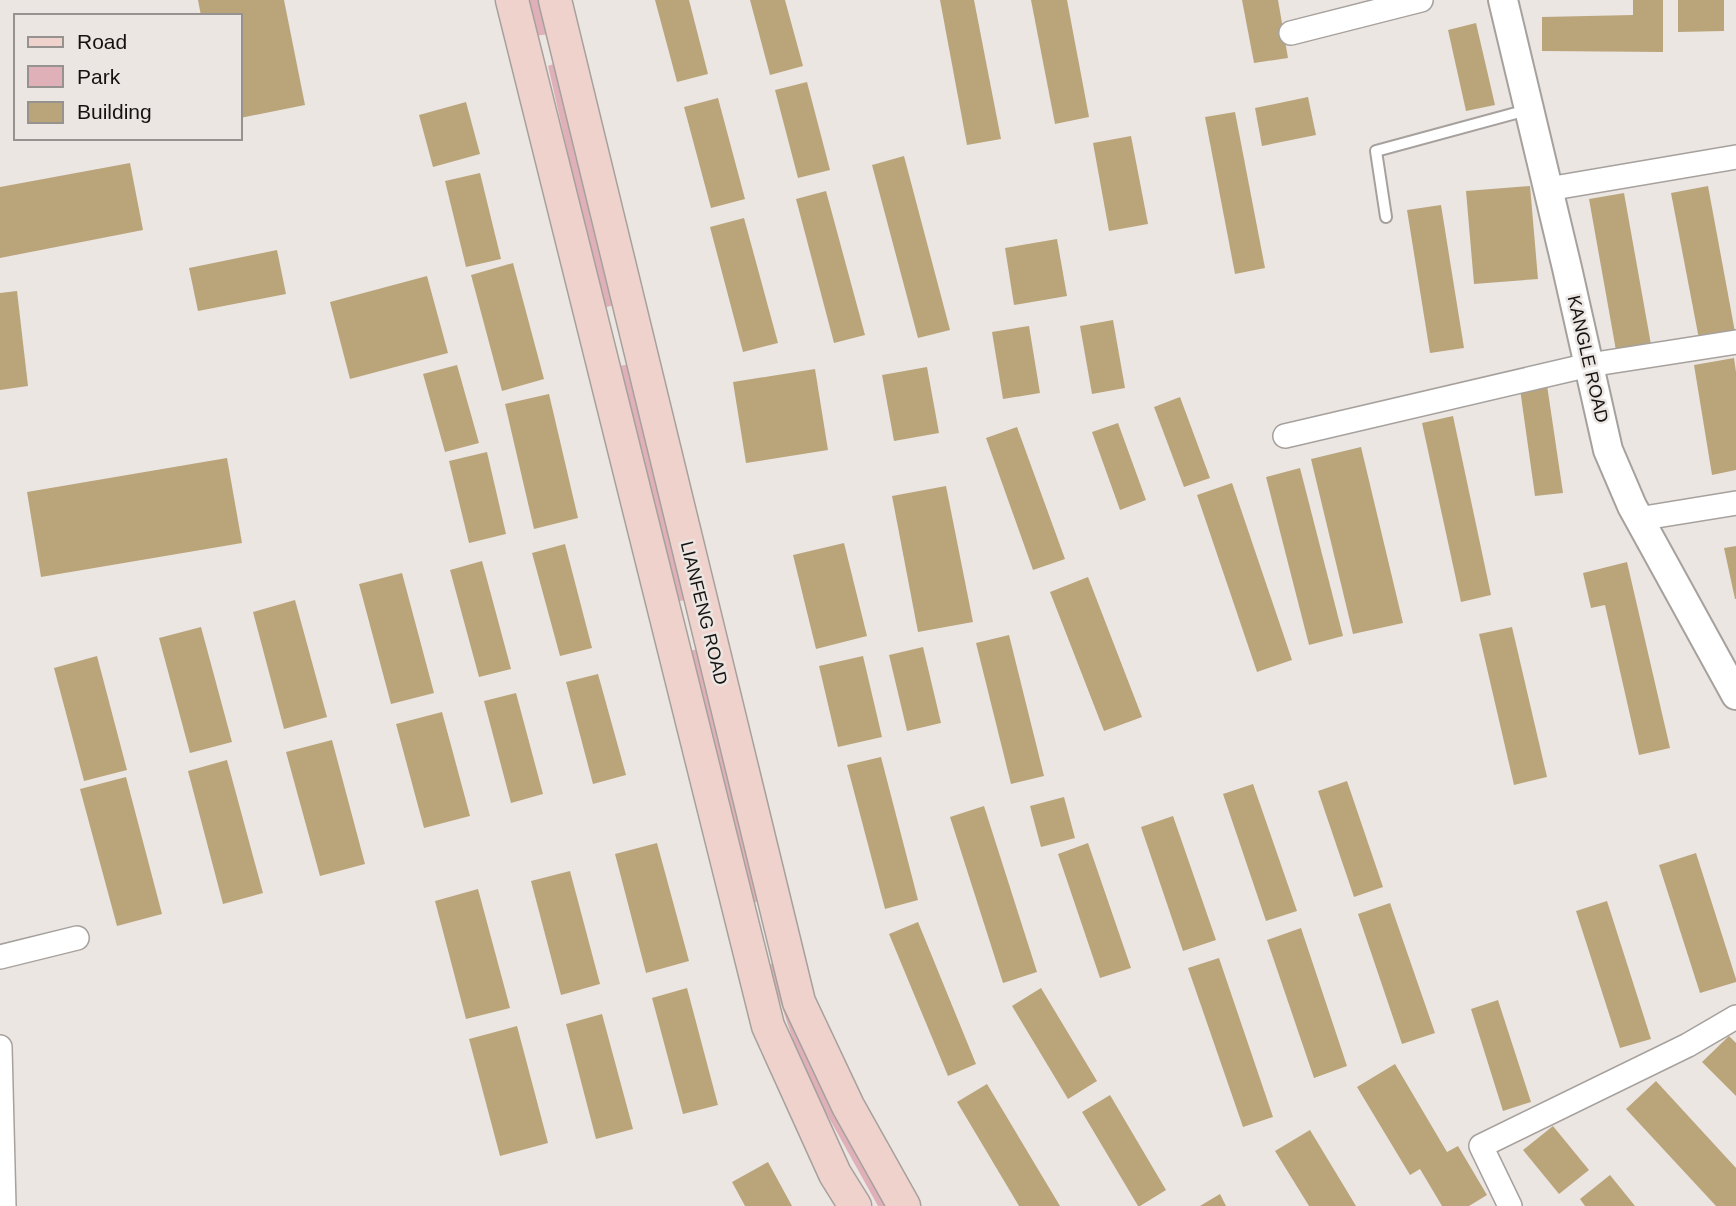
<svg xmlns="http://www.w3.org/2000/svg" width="1736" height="1206" font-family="Helvetica,sans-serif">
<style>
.green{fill:#dfb0b8}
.building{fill:#baa57b}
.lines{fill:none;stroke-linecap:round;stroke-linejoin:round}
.service-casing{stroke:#a6a19d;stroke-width:14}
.minor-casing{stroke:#a6a19d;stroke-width:26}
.tertiary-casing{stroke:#a6a19d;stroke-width:32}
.secondary-casing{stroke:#a6a19d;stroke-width:35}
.service{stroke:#fff;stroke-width:10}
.minor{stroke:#fff;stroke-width:23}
.tertiary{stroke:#fff;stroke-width:28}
.secondary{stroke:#f0d2cd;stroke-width:32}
.labels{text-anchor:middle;stroke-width:5;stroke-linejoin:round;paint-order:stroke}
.street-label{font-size:18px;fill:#151312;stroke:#ece6e3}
</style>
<rect width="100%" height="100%" fill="#ece6e3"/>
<g class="green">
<polygon points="525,0 542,0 550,34 534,36"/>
<polygon points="559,62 618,304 603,308 548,66"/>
<polygon points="632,364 690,599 676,602 618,366"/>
<polygon points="703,648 766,900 751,903 689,651"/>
<polygon points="781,961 895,1206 878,1206 804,1073 768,965"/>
</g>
<g class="building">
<polygon points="198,0 284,0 305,105 240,118 240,16 201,16"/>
<polygon points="655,0 689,0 708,74 677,82"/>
<polygon points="750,0 785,0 803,66 770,75"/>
<polygon points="940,0 974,0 1001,139 967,145"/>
<polygon points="1031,0 1067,0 1089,117 1055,124"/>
<polygon points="1242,0 1278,0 1288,58 1254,63"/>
<polygon points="1633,0 1663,0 1663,52 1542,51 1542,17 1633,15"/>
<polygon points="1678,0 1724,0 1724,31 1678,32"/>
<polygon points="1476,23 1495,105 1466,111 1448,30"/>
<polygon points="807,82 830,170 798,178 775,90"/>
<polygon points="1308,97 1316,135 1262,146 1255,108"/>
<polygon points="718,98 745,199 711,208 684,107"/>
<polygon points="466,102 480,154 433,167 419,115"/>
<polygon points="1235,112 1265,268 1235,274 1205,117"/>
<polygon points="1131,136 1148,224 1109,231 1093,143"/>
<polygon points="904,156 950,330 918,338 872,165"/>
<polygon points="130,163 143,230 0,258 0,187"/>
<polygon points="480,173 501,259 466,267 445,181"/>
<polygon points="1530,186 1538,279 1474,284 1466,191"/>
<polygon points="1708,186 1735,332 1699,339 1671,193"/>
<polygon points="826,191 865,335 834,343 796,199"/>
<polygon points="1624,193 1652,350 1617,356 1589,199"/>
<polygon points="1441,205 1464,348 1430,353 1407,210"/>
<polygon points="744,218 778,343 743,352 710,227"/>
<polygon points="1057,239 1067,296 1014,305 1005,248"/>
<polygon points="277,250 286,294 198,311 189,268"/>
<polygon points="513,263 544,379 502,391 471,275"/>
<polygon points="427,276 448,353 350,379 330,302"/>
<polygon points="17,291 28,386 0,390 0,293"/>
<polygon points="1113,320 1125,388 1092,394 1080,326"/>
<polygon points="1029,326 1040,393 1003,399 992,332"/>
<polygon points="1734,358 1736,372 1736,470 1712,475 1694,365"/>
<polygon points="457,365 479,443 445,452 423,374"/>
<polygon points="927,367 939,433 894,441 882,375"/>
<polygon points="815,369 828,450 746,463 733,382"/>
<polygon points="1547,385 1563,493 1535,496 1520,389"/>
<polygon points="549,394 578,518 534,529 505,404"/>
<polygon points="1180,397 1210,478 1184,487 1154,407"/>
<polygon points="1453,416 1491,595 1461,602 1422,423"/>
<polygon points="1118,423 1146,500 1120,510 1092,432"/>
<polygon points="1017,427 1065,559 1033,570 986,438"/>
<polygon points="1361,447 1403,623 1353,634 1311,459"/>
<polygon points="487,452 506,534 469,543 449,461"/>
<polygon points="227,458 242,543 41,577 27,492"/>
<polygon points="1300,468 1343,636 1309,645 1266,477"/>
<polygon points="1232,483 1292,660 1257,672 1197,495"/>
<polygon points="946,486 973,622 918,632 892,496"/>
<polygon points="844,543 867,636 816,649 793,555"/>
<polygon points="565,544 592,648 560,656 532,553"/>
<polygon points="1736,546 1736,599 1735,599 1724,548"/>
<polygon points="482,561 511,669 479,677 450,570"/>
<polygon points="1627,562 1670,748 1639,755 1605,605 1591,608 1583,573"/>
<polygon points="402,573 434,693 391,704 359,584"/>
<polygon points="1088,577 1142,717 1104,731 1050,592"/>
<polygon points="295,600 327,717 284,729 253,612"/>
<polygon points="201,627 232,742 190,753 159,638"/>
<polygon points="1512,627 1547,777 1514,785 1479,634"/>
<polygon points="1009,635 1044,776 1011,784 976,643"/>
<polygon points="923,647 941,723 907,731 889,655"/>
<polygon points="97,656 127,770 84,781 54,668"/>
<polygon points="863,656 882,737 838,747 819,666"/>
<polygon points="598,674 626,775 593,784 566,682"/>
<polygon points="516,693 543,794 511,803 484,701"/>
<polygon points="442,712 470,816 424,828 396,724"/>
<polygon points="332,740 365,864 320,876 286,752"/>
<polygon points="881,757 918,900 885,909 847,765"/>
<polygon points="227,760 263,893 223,904 188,771"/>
<polygon points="126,777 162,914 117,926 80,789"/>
<polygon points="1347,781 1383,887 1354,897 1318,791"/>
<polygon points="1253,784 1297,911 1266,921 1223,794"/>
<polygon points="1064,797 1075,838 1041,847 1030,806"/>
<polygon points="984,806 1037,972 1003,983 950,817"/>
<polygon points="1173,816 1216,940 1183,951 1141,827"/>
<polygon points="657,843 689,961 646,973 615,854"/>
<polygon points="1088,843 1131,968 1100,978 1058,854"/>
<polygon points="1696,853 1736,979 1736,982 1700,993 1659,865"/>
<polygon points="570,871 600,984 561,995 531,881"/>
<polygon points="478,889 510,1008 466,1019 435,901"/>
<polygon points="1607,901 1651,1039 1620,1048 1576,911"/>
<polygon points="1390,903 1435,1033 1402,1044 1358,914"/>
<polygon points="918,922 976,1064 948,1076 889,934"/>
<polygon points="1301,928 1347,1066 1314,1078 1267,940"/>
<polygon points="1219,958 1273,1117 1243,1127 1188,968"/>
<polygon points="687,988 718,1105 683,1114 652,998"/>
<polygon points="1041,988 1097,1081 1068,1099 1012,1006"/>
<polygon points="1498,1000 1531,1102 1503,1111 1471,1009"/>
<polygon points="602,1014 633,1129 596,1139 566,1024"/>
<polygon points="517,1026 548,1143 500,1156 469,1039"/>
<polygon points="1729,1036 1736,1043 1736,1096 1702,1062"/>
<polygon points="1395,1064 1447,1152 1458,1146 1487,1195 1469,1206 1442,1206 1420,1169 1410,1175 1357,1087"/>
<polygon points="1656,1081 1736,1168 1736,1206 1716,1206 1626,1109"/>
<polygon points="987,1084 1060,1206 1019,1206 957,1102"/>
<polygon points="1110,1095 1166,1190 1140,1206 1138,1206 1082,1112"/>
<polygon points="1553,1126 1589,1170 1559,1194 1523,1150"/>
<polygon points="1310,1130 1356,1206 1309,1206 1275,1151"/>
<polygon points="768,1162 792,1206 745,1206 732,1182"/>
<polygon points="1610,1175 1635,1206 1585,1206 1580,1199"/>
<polygon points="1220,1194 1226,1206 1200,1206"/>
</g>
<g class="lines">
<g class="service-casing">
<polyline id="service" points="1386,217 1376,151 1527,110"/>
</g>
<g class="minor-casing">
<g id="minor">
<polyline points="1291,33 1421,0"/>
<polyline points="1548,189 1736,157"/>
<polyline points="1285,436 1589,365 1736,342"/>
<polyline points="1638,519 1736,503"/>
<polyline points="0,957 77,938"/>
<polyline points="0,1047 4,1206"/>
<polyline points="1510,1206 1481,1146 1688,1045 1736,1017"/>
</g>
</g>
<g class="tertiary-casing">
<polyline id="tertiary" points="1503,0 1567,268 1608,450 1632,506 1736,695"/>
</g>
<g class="secondary-casing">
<g id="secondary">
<polyline points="512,0 768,1026 835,1174 855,1206"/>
<polyline points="555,0 799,1002 848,1106 904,1206"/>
</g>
</g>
<use href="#service" class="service"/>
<use href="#minor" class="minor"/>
<use href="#tertiary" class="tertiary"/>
<use href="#secondary" class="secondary"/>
</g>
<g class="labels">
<g class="street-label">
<text transform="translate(1588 359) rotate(77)" y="6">KANGLE ROAD</text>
<text transform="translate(704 613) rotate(76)" y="6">LIANFENG ROAD</text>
</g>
</g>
<rect x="14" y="14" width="228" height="126" fill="#ece6e3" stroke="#96928f" stroke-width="2"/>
<rect x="28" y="37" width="35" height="10" fill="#f0d2cd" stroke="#96928f" stroke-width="2"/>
<text x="77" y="49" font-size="21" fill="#151312">Road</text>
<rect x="28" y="66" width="35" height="21" fill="#dfb0b8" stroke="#96928f" stroke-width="2"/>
<text x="77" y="84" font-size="21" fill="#151312">Park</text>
<rect x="28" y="102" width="35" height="21" fill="#baa57b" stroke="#96928f" stroke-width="2"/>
<text x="77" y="119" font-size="21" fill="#151312">Building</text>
</svg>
